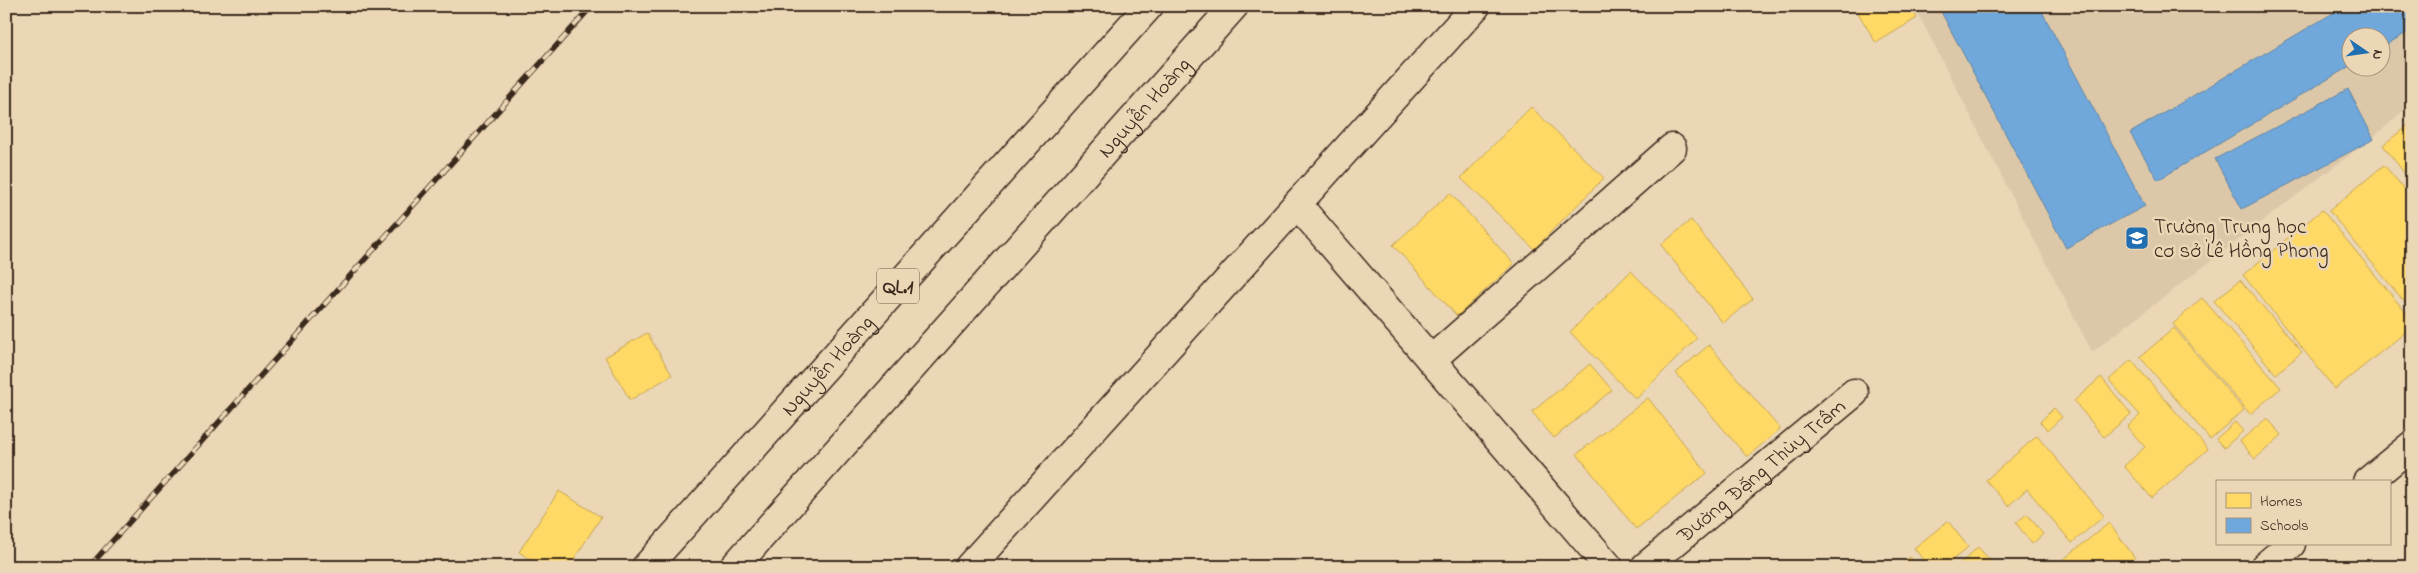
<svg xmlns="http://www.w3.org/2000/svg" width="2418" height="573" font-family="'Indie Flower',sans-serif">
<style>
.built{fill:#dcc8a8;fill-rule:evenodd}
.homes{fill:#ffd966;stroke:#c4a450}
.schools{fill:#6fa8dc;stroke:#5f82a3}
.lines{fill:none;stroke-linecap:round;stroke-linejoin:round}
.street-casing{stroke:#3b2a1e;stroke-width:31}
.secondary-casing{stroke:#3b2a1e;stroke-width:31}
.highway-casing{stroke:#3b2a1e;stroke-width:31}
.street{stroke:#ebd6b5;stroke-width:28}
.secondary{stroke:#ebd6b5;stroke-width:28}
.highway{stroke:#ebd6b5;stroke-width:28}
.rail-casing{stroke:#3b2a1e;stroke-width:5.5}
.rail{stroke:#ebd6b5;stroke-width:4;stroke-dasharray:11;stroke-linecap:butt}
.labels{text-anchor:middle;stroke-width:5;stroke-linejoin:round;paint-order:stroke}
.shield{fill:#ebd6b5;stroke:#705e4b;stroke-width:1}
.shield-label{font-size:20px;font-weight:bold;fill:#3b2a1e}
.street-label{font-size:21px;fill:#3b2a1e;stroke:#ebd6b5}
.poi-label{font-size:21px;fill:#3b2a1e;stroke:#ebd6b5;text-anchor:start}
</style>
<rect width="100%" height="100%" fill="#ebd6b5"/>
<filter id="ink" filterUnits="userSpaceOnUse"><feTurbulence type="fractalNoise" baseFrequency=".02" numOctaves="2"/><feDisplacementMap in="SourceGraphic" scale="10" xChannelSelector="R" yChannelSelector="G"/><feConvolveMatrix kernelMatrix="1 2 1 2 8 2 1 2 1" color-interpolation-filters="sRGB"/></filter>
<g filter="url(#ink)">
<path class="built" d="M 1914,6 L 2412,6 L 2412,103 L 2382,130 L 2092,352 ZM 2350,38 L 2380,38 L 2380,68 L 2350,68 Z"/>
<g class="homes">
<polygon points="1854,6 1910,6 1917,18 1876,43"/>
<polygon points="1531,107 1604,178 1534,249 1461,178"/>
<polygon points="2412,122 2412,183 2383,145"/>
<polygon points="2384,165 2412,198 2412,311 2329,211"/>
<polygon points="1450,193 1514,264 1457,316 1393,245"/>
<polygon points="2322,210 2412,320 2412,327 2335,389 2243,275"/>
<polygon points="1691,220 1753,299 1723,323 1661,245"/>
<polygon points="1631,271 1697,338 1636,399 1570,332"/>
<polygon points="2240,280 2302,352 2276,374 2214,301"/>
<polygon points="2202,298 2281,388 2250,414 2173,324"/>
<polygon points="2174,328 2244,410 2210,439 2140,357"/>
<polygon points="647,333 672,375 630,400 605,357"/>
<polygon points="1709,345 1780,429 1747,457 1676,373"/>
<polygon points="2131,360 2208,449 2152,498 2124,466 2145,447 2127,427 2140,415 2109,380"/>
<polygon points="1590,364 1612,390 1554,438 1532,412"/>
<polygon points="2101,377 2131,414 2104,437 2074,401"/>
<polygon points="1648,398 1707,473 1636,529 1577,454"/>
<polygon points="2054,408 2062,417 2048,430 2040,422"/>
<polygon points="2267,418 2282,435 2255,459 2240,441"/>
<polygon points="2235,422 2243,431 2224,448 2216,439"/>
<polygon points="2037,436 2104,516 2072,543 2027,489 2008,506 1986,480"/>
<polygon points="559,491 601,517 569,567 542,567 519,552"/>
<polygon points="2027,514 2043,534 2032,544 2016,523"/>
<polygon points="1948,521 1968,547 1944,567 1929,567 1914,548"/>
<polygon points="2109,523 2135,558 2123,567 2054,567"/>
<polygon points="1978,547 1996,567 1957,567"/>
<polygon points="1910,557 1916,564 1914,567 1899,567"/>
<polygon points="440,559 463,564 463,567 438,567"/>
</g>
<g class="schools">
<polygon points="1938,6 2039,6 2145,206 2066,248"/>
<polygon points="2345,6 2412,6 2412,30 2380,48 2380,38 2350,38 2350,66 2158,180 2130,133"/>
<polygon points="2348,89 2374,139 2242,209 2215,159"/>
</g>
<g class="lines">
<g class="street-casing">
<g id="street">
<polyline points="1297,204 1609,567"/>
<polyline points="1431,360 1672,148"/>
<polyline points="969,567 1476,6"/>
<path id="s1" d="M 1645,567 L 1854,393"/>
</g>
</g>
<g class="secondary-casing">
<g id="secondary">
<polyline points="2367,482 2412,445"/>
<polyline points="2264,567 2291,544"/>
</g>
</g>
<g class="highway-casing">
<g id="highway">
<path id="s2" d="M 646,567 L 1149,6"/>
<path id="s3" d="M 734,567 L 1234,6"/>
</g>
</g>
<use href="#street" class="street"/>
<use href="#secondary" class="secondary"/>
<use href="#highway" class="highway"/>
<g class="rail-casing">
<polyline id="rail" points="89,567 592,6"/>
</g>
<use href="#rail" class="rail"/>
</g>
</g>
<defs>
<g id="school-square" transform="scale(1.25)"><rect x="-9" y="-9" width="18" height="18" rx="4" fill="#1f6fb2" stroke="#ebd6b5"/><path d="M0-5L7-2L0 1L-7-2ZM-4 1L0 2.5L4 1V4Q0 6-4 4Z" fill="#fff"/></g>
</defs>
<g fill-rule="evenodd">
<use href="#school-square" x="2137" y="238"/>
</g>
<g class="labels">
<rect class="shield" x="877" y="268.5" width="42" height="35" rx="4"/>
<g class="shield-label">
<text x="898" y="293">QL.1</text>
</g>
<g class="street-label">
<text dy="7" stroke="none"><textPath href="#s3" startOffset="616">Nguyễn Hoàng</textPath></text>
<text dy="7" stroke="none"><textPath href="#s2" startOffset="271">Nguyễn Hoàng</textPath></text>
<text dy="7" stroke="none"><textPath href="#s1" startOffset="151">Đường Đặng Thùy Trâm</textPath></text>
</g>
<g class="poi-label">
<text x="2154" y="233">Trường Trung học<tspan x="2154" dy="24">cơ sở Lê Hồng Phong</tspan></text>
</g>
</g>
<rect width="2418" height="573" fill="none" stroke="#ebd6b5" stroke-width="25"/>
<rect x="12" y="12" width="2393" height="548" fill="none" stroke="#3b2a1e" stroke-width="2" filter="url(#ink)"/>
<rect x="2216" y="480" width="175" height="65" fill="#ebd6b5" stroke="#a59179"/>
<rect x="2226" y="493" width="25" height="15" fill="#ffd966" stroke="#a59179"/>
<text x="2260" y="506" font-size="15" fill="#3b2a1e">Homes</text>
<rect x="2226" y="518" width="25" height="15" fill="#6fa8dc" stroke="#a59179"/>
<text x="2260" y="530" font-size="15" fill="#3b2a1e">Schools</text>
<g transform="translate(2366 52) rotate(103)"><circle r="24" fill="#ebd6b5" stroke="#a59179"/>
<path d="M0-4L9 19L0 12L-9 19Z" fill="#1f6fb2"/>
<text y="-8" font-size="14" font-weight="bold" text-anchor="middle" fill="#3b2a1e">N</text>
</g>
</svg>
